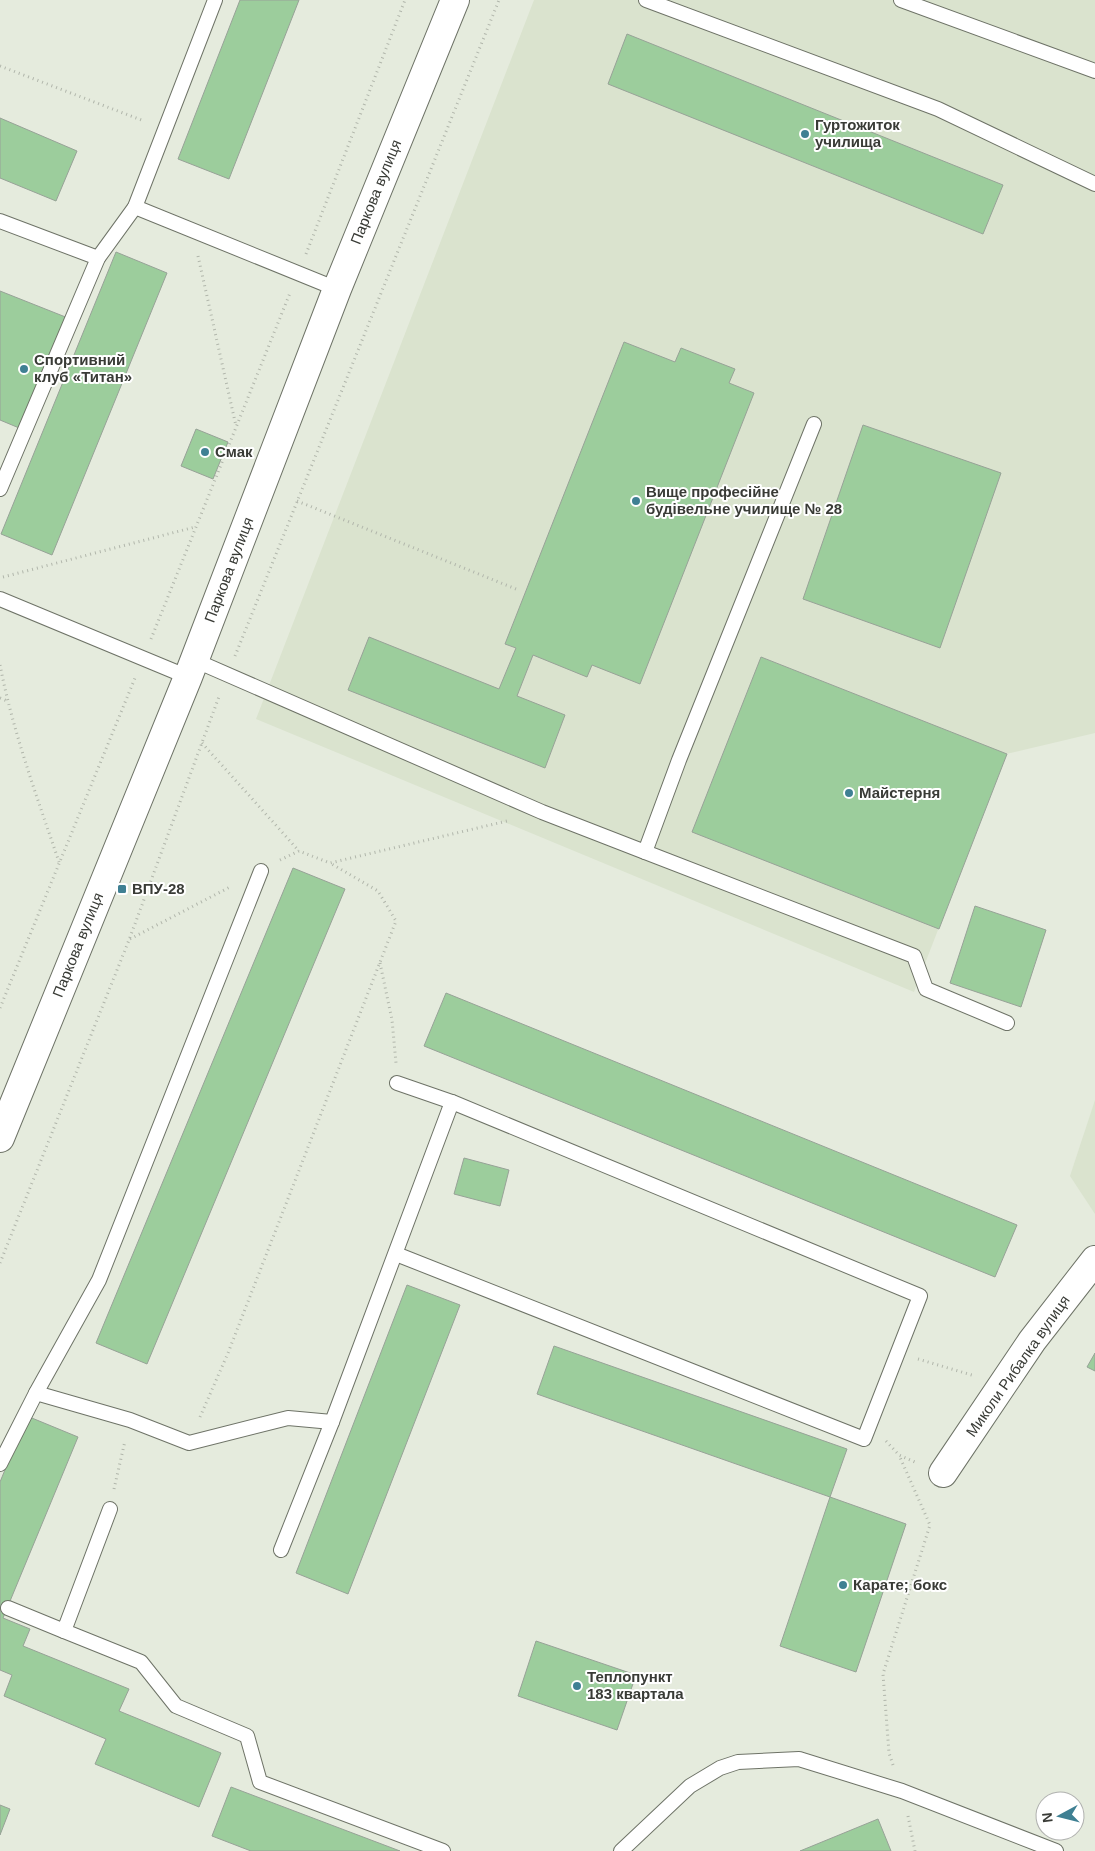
<svg xmlns="http://www.w3.org/2000/svg" width="1095" height="1851" font-family="Arial,sans-serif">
<style>
.built{fill:#dae3ce}
.building{fill:#9ccd9c;stroke:#97a297}
.lines{fill:none;stroke-linecap:round;stroke-linejoin:round}
.lane-casing{stroke:#6e7367;stroke-width:16}
.street-casing{stroke:#6e7367;stroke-width:30}
.path{stroke:#b1b6ab;stroke-width:3;stroke-dasharray:1 4;stroke-linecap:butt}
.lane{stroke:#fff;stroke-width:14}
.street{stroke:#fff;stroke-width:28}
.poi-dot{fill:#3f8093;stroke:#fff;stroke-width:2}
.labels{text-anchor:middle;stroke-width:4;stroke-linejoin:round;paint-order:stroke}
.poi-label{font-size:15px;font-weight:bold;fill:#393b36;stroke:#fff;text-anchor:start}
.street-label{font-size:15px;fill:#393b36;stroke:#fff}
</style>
<rect width="100%" height="100%" fill="#e5ebdd"/>
<g class="built">
<polygon points="534,0 1095,0 1095,733 1006,754 914,992 256,719"/>
<polygon points="1095,1100 1095,1214 1070,1176"/>
</g>
<g class="building">
<polygon points="240,0 299,0 229,179 178,159"/>
<polygon points="627,34 1003,185 983,234 608,84"/>
<polygon points="0,118 77,151 56,201 0,178"/>
<polygon points="116,252 167,273 52,555 1,534"/>
<polygon points="0,291 68,318 24,430 0,420"/>
<polygon points="624,342 675,362 681,348 735,369 729,383 754,393 640,684 592,665 587,677 533,655 517,696 565,715 545,768 348,690 369,637 499,689 516,648 505,644"/>
<polygon points="863,425 1001,473 940,648 803,599"/>
<polygon points="196,429 228,442 213,479 181,466"/>
<polygon points="761,657 1007,754 939,929 692,832"/>
<polygon points="293,868 345,889 147,1364 96,1343"/>
<polygon points="975,906 1046,930 1021,1007 950,983"/>
<polygon points="446,993 1017,1225 995,1277 424,1046"/>
<polygon points="464,1158 509,1170 500,1206 454,1194"/>
<polygon points="407,1285 460,1305 348,1594 296,1573"/>
<polygon points="554,1346 847,1449 830,1497 537,1394"/>
<polygon points="1095,1353 1095,1371 1087,1367"/>
<polygon points="27,1416 78,1437 3,1618 30,1629 23,1646 129,1689 119,1711 221,1753 199,1807 95,1764 106,1739 4,1696 12,1675 0,1670 0,1482"/>
<polygon points="830,1497 906,1524 856,1672 780,1646"/>
<polygon points="536,1641 636,1675 617,1730 518,1696"/>
<polygon points="231,1787 400,1851 251,1851 212,1836"/>
<polygon points="0,1805 10,1809 0,1835"/>
<polygon points="878,1819 891,1851 800,1851"/>
</g>
<g class="lines">
<g class="lane-casing">
<g id="lane">
<polyline points="646,0 938,109 1095,184"/>
<polyline points="901,0 1095,71"/>
<polyline points="135,207 337,289"/>
<polyline points="0,221 98,258"/>
<polyline points="0,489 98,258 135,207 215,0"/>
<polyline points="0,599 188,677"/>
<polyline points="194,660 542,812 645,852 679,760 814,424"/>
<polyline points="645,852 914,956 926,989 1007,1023"/>
<polyline points="396,1254 864,1439 920,1296 452,1102 397,1083"/>
<polyline points="36,1393 130,1420 189,1443 288,1418 332,1422"/>
<polyline points="0,1464 36,1393 99,1280 261,871"/>
<polyline points="281,1550 332,1422 452,1102"/>
<polyline points="8,1608 64,1631 110,1509"/>
<polyline points="64,1631 141,1662 176,1706 247,1736 260,1782 443,1851"/>
<polyline points="621,1851 690,1786 720,1768 738,1762 799,1759 902,1791 1056,1851"/>
</g>
</g>
<g class="street-casing">
<g id="street">
<polyline points="0,1138 188,677 337,289 455,0"/>
<polyline points="943,1473 1032,1341 1095,1260"/>
</g>
</g>
<g class="path">
<polyline points="0,66 144,121"/>
<polyline points="306,254 405,0"/>
<polyline points="198,256 236,426"/>
<polyline points="297,501 516,589"/>
<polyline points="3,577 195,527"/>
<polyline points="151,639 290,293"/>
<polyline points="235,656 499,0"/>
<path d="M 0,665 C 13,732 37,797 59,862"/>
<polyline points="0,698 7,701"/>
<polyline points="202,743 299,851"/>
<polyline points="280,860 299,851 330,863 507,821"/>
<polyline points="130,939 230,887"/>
<polyline points="380,963 392,1020 396,1063"/>
<polyline points="0,1008 135,678"/>
<polyline points="0,1263 129,940 220,694"/>
<polyline points="918,1359 975,1376"/>
<polyline points="200,1417 228,1353 396,921 378,891 330,863"/>
<polyline points="886,1441 899,1455 917,1463"/>
<polyline points="114,1489 125,1441"/>
<polyline points="893,1765 889,1753 883,1674 930,1525 899,1455"/>
<polyline points="908,1816 915,1851"/>
</g>
<use href="#lane" class="lane"/>
<use href="#street" class="street"/>
</g>
<g class="poi-dot">
<circle cx="805" cy="134" r="5"/>
<circle cx="24" cy="369" r="5"/>
<circle cx="205" cy="452" r="5"/>
<circle cx="636" cy="501" r="5"/>
<circle cx="849" cy="793" r="5"/>
<rect x="117" y="884" width="10" height="10" rx="2.5"/>
<circle cx="843" cy="1585" r="5"/>
<circle cx="577" cy="1686" r="5"/>
</g>
<g class="labels">
<g class="poi-label">
<text x="815" y="130">Гуртожиток<tspan x="815" dy="17">училища</tspan></text>
<text x="34" y="365">Спортивний<tspan x="34" dy="17">клуб «Титан»</tspan></text>
<text x="215" y="457">Смак</text>
<text x="646" y="497">Вище професійне<tspan x="646" dy="17">будівельне училище № 28</tspan></text>
<text x="859" y="798">Майстерня</text>
<text x="132" y="894">ВПУ-28</text>
<text x="853" y="1590">Карате; бокс</text>
<text x="587" y="1682">Теплопункт<tspan x="587" dy="17">183 квартала</tspan></text>
</g>
<g class="street-label">
<text transform="translate(376 192) rotate(-68)" y="5">Паркова вулиця</text>
<text transform="translate(229 570) rotate(-69)" y="5">Паркова вулиця</text>
<text transform="translate(78 945) rotate(-68)" y="5">Паркова вулиця</text>
<text transform="translate(1018 1366) rotate(-55)" y="5">Миколи Рибалка вулиця</text>
</g>
</g>
<g transform="translate(1060 1816) rotate(263)"><circle r="24" fill="#ffffff" stroke="#b0b1af"/>
<path d="M0-4L9 19L0 12L-9 19Z" fill="#3f8093"/>
<text y="-8" font-size="14" font-weight="bold" text-anchor="middle" fill="#393b36">N</text>
</g>
</svg>
